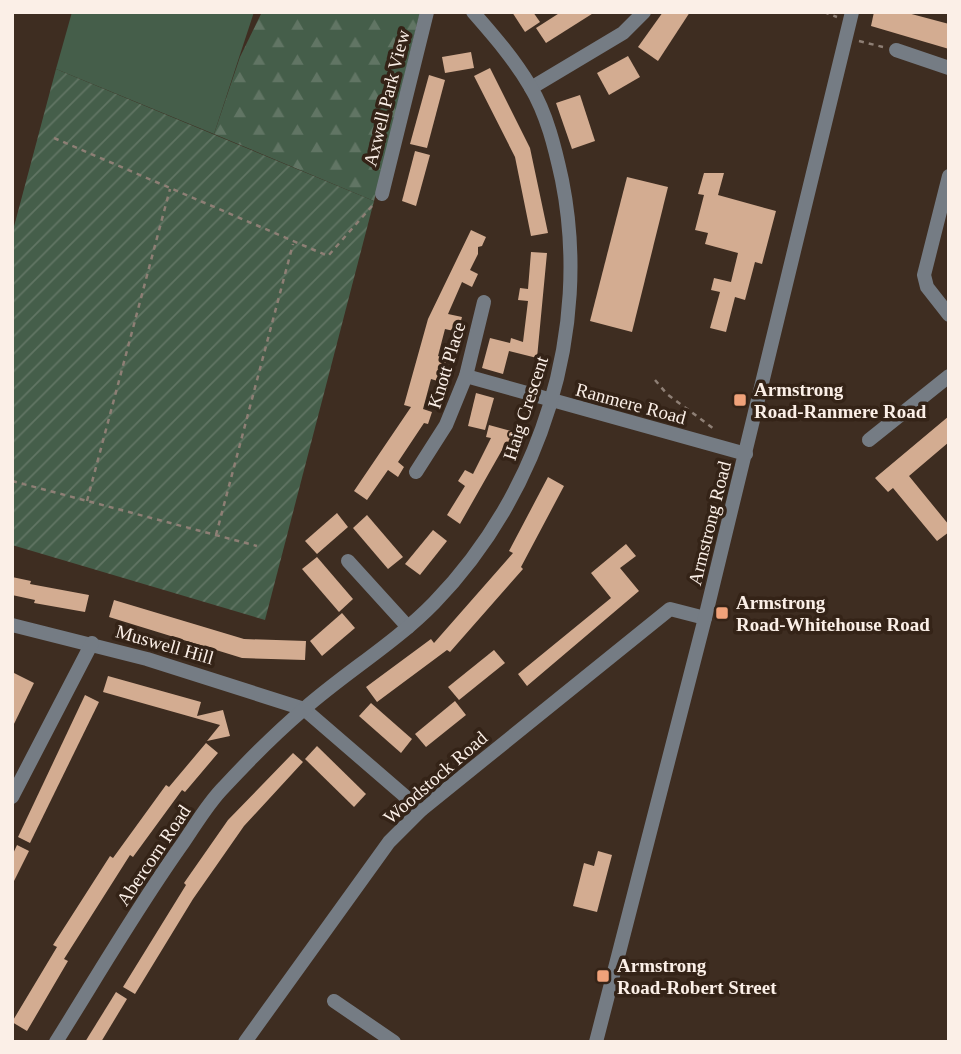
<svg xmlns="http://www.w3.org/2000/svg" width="961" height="1054" font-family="'Times New Roman',serif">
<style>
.grass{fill:#455e4a}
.forest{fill:url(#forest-firs)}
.garden{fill:url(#garden-furrows)}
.building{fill:#d3ac91}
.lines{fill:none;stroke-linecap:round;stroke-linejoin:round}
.path{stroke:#8e7f75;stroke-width:2.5;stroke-dasharray:5 5;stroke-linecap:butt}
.minor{stroke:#757c84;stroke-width:14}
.tertiary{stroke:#757c84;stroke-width:14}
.poi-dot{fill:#f0a27a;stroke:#342317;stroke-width:2.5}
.labels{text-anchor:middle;stroke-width:7;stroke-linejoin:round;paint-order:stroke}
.street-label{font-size:19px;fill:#fbefe7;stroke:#342317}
.poi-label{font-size:19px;font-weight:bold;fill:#fbefe7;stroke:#342317;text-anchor:start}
</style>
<defs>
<pattern id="forest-firs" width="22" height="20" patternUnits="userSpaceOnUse" patternTransform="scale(1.75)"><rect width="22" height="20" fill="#455e4a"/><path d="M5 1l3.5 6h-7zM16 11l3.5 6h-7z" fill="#617564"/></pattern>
<pattern id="garden-furrows" width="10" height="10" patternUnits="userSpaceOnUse" patternTransform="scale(1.75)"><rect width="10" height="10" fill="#455e4a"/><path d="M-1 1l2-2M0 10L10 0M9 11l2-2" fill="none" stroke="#617564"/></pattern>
</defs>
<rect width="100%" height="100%" fill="#3e2d21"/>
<polygon class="grass" points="72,12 254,12 214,134 56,69"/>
<polygon class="forest" points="262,12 420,12 374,201 214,134 240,57"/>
<polygon class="garden" points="56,69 374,201 265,620 12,545 12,234"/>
<g class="building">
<polygon points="512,12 533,12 540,22 525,32"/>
<polygon points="561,12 595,12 546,43 536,28"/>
<polygon points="663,12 690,12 658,61 638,47"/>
<polygon points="874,12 904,12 949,24 949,49 871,26"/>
<polygon points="471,52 474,68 445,73 442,57"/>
<polygon points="628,56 640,77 609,95 597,73"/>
<polygon points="490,68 530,148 548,233 531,236 515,157 474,76"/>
<polygon points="429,75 445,80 427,148 410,144"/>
<polygon points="580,95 595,141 572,149 556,103"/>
<polygon points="415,151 430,155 416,206 402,201"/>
<polygon points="704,173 724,173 718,195 776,211 762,264 755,262 745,300 735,297 726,332 710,328 720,292 711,290 714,278 731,282 738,253 705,244 708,233 695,230 704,195 698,194"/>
<polygon points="627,177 668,187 632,332 590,321"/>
<polygon points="471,230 486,237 482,246 478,247 478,254 470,270 478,274 472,287 462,282 448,314 462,317 458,332 445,329 438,356 447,359 441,382 431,379 423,409 432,412 428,424 424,423 398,462 404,467 398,477 388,470 367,500 354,491 411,407 404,405 428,319"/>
<polygon points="531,252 547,253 537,358 509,351 503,374 482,368 490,338 510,343 511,338 523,342 528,301 518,300 520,288 528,289"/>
<polygon points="476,393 494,398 485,430 468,426"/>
<polygon points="949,416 949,442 909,476 949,525 949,532 937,541 893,488 888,492 875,478"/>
<polygon points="489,425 515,432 511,444 506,443 460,524 447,515 465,486 458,481 465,470 473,474 491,438 486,437"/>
<polygon points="548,477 564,486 521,567 523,569 450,652 447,650 377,702 366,687 431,639 434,643 513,553 509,551"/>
<polygon points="337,513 348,527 317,554 305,541"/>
<polygon points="367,515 403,557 388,569 353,528"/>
<polygon points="433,530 447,541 420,575 405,564"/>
<polygon points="626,544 636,556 620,568 639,591 527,686 518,674 611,598 591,573"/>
<polygon points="317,557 353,599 339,612 302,569"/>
<polygon points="12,577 31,581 30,584 89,595 85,612 34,603 35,600 12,595"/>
<polygon points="114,600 244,639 306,641 305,660 242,658 109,617"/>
<polygon points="342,613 355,628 322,656 310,641"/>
<polygon points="494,650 505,663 459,700 448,687"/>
<polygon points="12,672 34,683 12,728"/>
<polygon points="108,676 201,702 197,716 223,710 230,736 207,741 220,725 103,692"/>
<polygon points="85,695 99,702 30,843 18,837"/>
<polygon points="455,701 466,715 426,747 415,734"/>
<polygon points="371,703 412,739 401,753 359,716"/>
<polygon points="206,743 218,753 185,792 182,790 133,857 130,855 64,959 68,961 27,1031 12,1022 57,947 53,945 110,856 113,858 166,785 169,787"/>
<polygon points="317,746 366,794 354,807 305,759"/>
<polygon points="293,753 303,762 244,826 193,899 135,994 123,987 186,885 184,883 228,820"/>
<polygon points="17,845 29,851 12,885 12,856"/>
<polygon points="598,851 612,855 597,912 573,906 584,863 594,866"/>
<polygon points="116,992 127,999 101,1042 85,1042"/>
</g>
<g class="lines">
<g class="path">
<polyline points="824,12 837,17"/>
<polyline points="859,41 883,47"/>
<polyline points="54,138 328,256 372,206"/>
<polyline points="655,380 667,394 714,429"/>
<polyline points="12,481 257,546"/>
<polyline points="87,501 170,189"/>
<polyline points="216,535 293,244"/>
</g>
<g class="minor">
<polyline points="896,50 949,68"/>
<polyline points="531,88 623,33 644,12"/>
<polyline points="949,176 924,275 927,287 949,315"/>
<polyline points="382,194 427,12"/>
<polyline points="466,376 746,454"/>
<polyline points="869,440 949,376"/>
<polyline points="416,472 446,425 466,376 484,302"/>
<polyline points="348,561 408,627"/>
<polyline points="12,625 147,659 304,709 421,810"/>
<polyline points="12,797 92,643"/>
<polyline points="334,1001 394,1042"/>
<path d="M 56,1042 C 98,975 138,906 183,843 C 196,824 208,803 224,787 C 249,760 276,733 304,709 C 346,672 395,643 434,603 C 541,493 592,330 562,180 C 555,148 547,114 530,86 C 514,59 494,36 473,12"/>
<polyline points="245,1042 389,842 421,810 670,609 705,618"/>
</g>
<polyline class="tertiary" points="596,1042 705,618 852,12"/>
</g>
<g class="poi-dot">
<rect x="733" y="393" width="14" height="14" rx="3.5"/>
<rect x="715" y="606" width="14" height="14" rx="3.5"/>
<rect x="596" y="969" width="14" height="14" rx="3.5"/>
</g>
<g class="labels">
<g class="street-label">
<text transform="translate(386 98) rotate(-76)" y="7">Axwell Park View</text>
<text transform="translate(446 365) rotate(-73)" y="7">Knott Place</text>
<text transform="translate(631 403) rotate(15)" y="7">Ranmere Road</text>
<text transform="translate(525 408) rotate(-72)" y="7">Haig Crescent</text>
<text transform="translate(709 523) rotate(-76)" y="7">Armstrong Road</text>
<text transform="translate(165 644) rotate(16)" y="7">Muswell Hill</text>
<text transform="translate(435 777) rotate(-41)" y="7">Woodstock Road</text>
<text transform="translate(153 855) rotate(-56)" y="7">Abercorn Road</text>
</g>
<g class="poi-label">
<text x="754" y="396">Armstrong<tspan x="754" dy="22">Road-Ranmere Road</tspan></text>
<text x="736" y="609">Armstrong<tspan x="736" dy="22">Road-Whitehouse Road</tspan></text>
<text x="617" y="972">Armstrong<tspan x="617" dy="22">Road-Robert Street</tspan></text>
</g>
</g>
<rect width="961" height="1054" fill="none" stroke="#fbefe7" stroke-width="28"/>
</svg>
